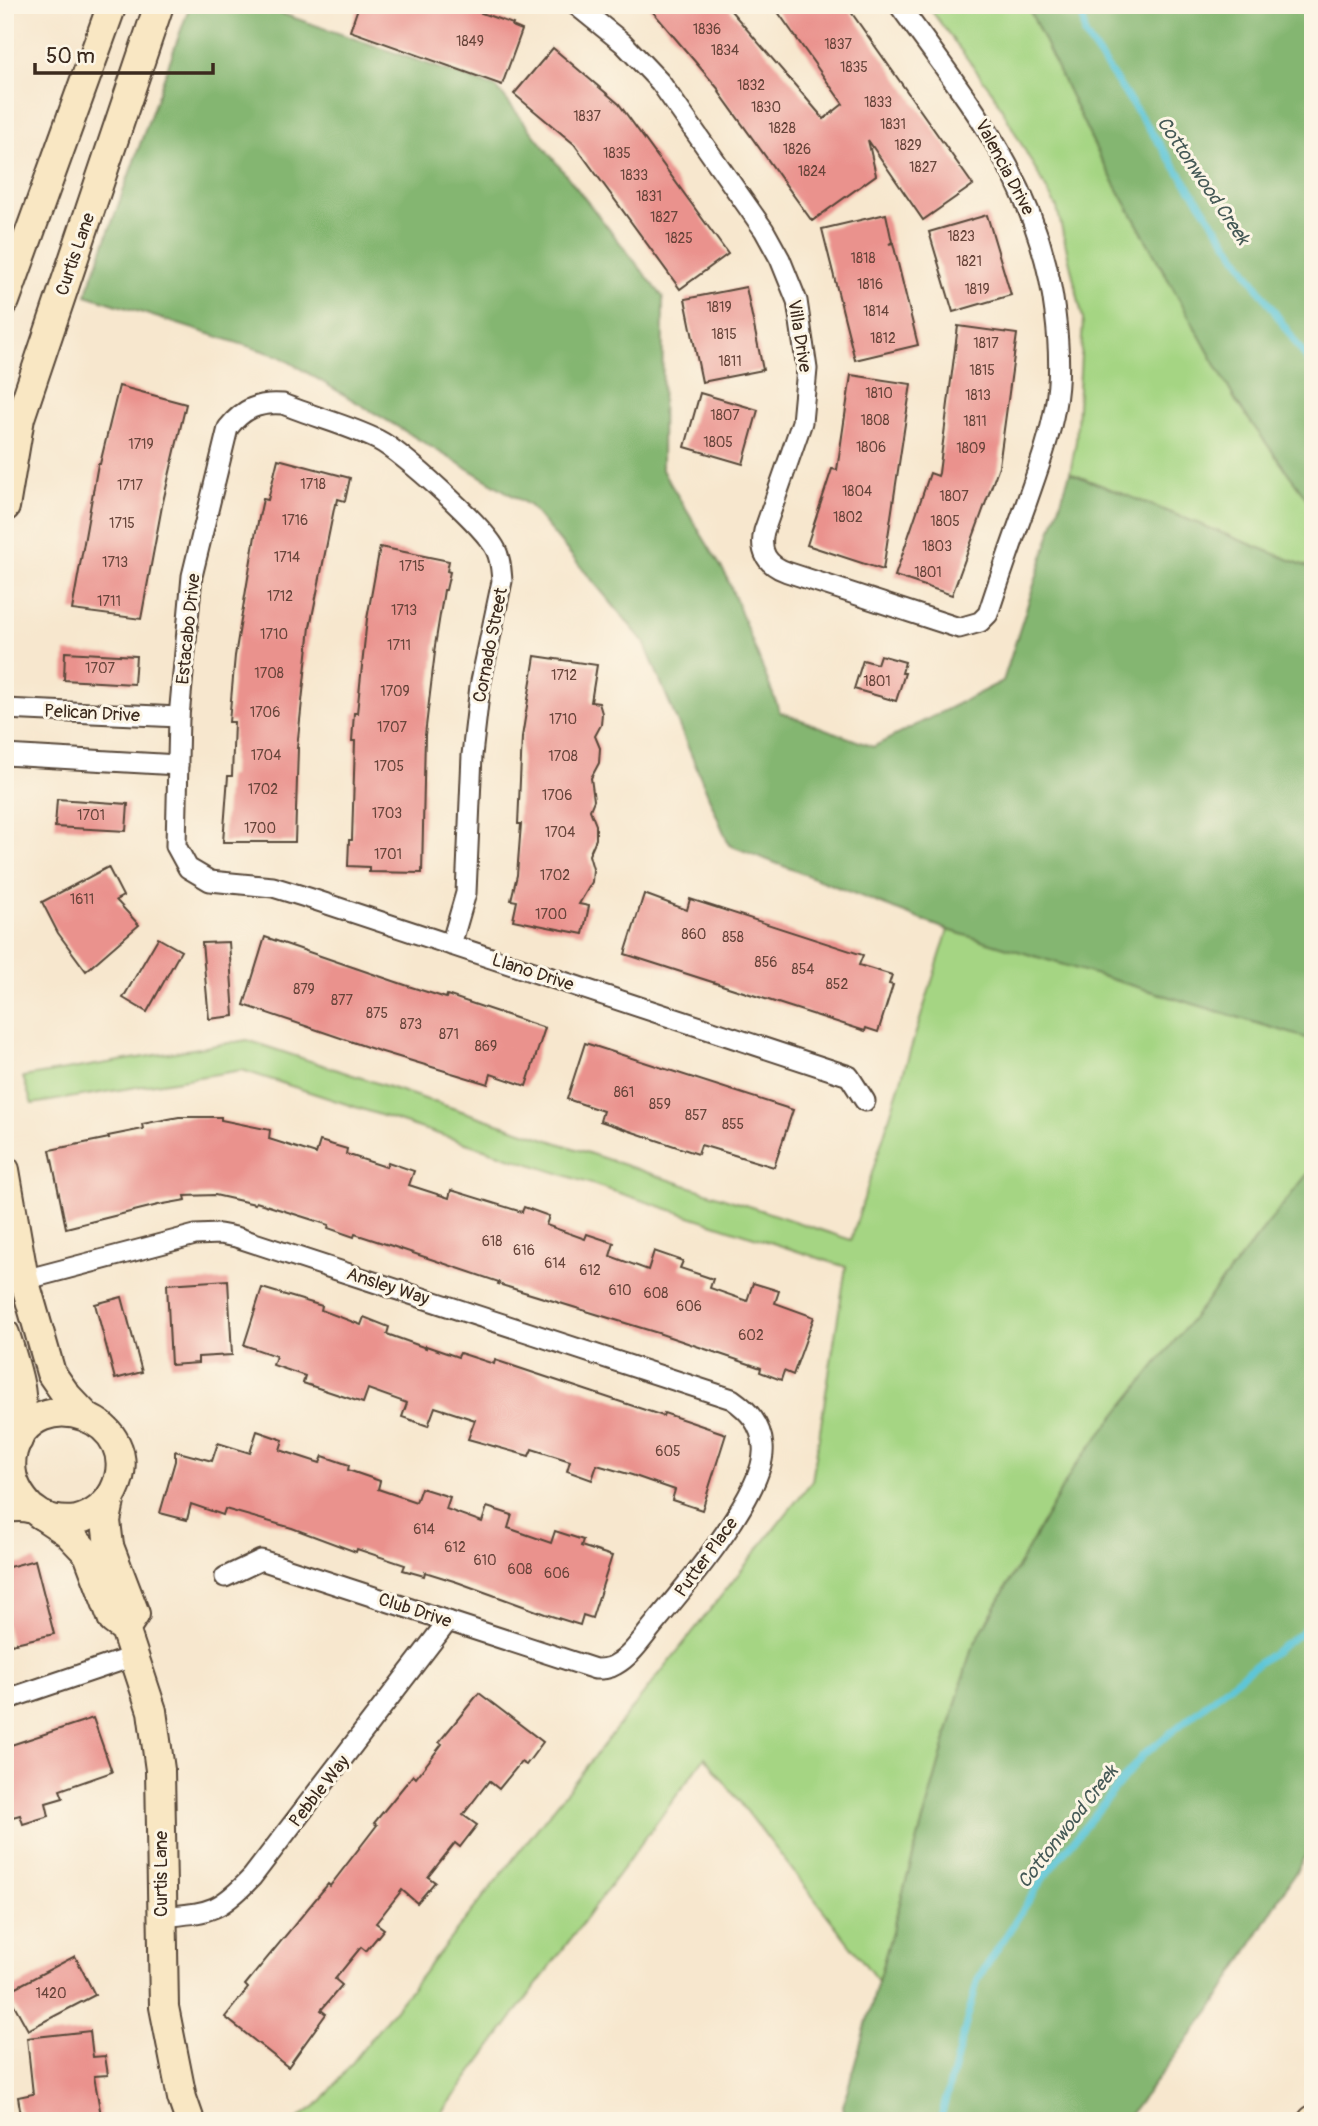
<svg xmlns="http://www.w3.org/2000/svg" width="1318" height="2126" font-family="Pangolin,sans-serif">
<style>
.green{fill:#a5d583;stroke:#708050;stroke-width:2}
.forest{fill:#84b671;stroke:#607048;stroke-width:2}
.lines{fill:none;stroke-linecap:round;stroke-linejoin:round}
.stream{stroke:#5dc6d8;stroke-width:7}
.building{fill:#ea928d}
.street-casing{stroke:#574638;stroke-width:23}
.secondary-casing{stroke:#574638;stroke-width:32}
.street{stroke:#fff;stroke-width:19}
.secondary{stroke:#f9e7c3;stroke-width:28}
.labels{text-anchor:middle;stroke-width:6;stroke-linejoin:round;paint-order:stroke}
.number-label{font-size:14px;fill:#67443a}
.street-label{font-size:18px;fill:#3b2a1e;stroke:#fcf5e5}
.water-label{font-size:19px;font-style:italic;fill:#455956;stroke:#fcf5e5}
</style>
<rect width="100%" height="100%" fill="#fcf5e5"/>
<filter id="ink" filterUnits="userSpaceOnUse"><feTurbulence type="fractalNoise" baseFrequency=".0143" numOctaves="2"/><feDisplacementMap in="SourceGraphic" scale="14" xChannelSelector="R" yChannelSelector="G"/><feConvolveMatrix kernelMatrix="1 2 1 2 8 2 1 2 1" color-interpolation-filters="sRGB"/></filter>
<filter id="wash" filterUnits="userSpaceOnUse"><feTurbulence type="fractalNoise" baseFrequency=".00686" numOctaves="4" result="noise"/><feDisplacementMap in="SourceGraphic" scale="28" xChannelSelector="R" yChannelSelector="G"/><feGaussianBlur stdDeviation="1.57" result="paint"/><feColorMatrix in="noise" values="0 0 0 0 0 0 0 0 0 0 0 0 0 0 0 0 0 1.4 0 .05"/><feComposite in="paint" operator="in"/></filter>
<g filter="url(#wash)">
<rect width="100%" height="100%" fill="#f7e7ce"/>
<g class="green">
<polygon points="927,5 1027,5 1030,10 1100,157 1237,403 1313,507 1313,569 1070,473 1076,441 1083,319 1057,208 993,93"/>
<polygon points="948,930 1313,1040 1313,1167 1073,1469 971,1650 878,1981 705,1757 436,2121 295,2121 322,2101 812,1481 846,1267 242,1070 32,1104 23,1077 247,1040 851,1240"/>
</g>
<g class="forest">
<polygon points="190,5 257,5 497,88 663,297 662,470 726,575 780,712 873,747 1003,681 1070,473 1313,569 1313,1040 948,930 729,845 644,642 530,506 279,356 86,295"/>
<polygon points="1027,5 1305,5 1313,19 1313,507 1237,403 1100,157"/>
<polygon points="1313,1167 1313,1843 1216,2003 1125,2121 846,2121 843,2106 971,1650 1073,1469"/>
</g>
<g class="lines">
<g class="stream">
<polyline points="1082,5 1085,35 1313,368"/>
<polyline points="940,2121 978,1979 1044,1877 1142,1756 1242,1675 1302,1632 1313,1616"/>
</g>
</g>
<g id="blocks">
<g class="building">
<polygon points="359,5 474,5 473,10 513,24 512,26 522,30 502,85 350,31"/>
<polygon points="647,5 726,5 824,119 843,104 773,5 846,5 973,185 923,220 868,140 876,175 812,221 719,92 720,91"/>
<polygon points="553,48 619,104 728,254 680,289 574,144 514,94"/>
<polygon points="886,214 892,242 889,244 893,243 918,345 855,360 822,229"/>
<polygon points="987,215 1011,295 953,312 929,232"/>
<polygon points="746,287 763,370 702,382 685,299"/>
<polygon points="958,326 1017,334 999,466 952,595 895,576 930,473 938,476 939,473"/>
<polygon points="851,375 911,384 883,570 807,545 832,469 837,470"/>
<polygon points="119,386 186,404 162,506 141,619 72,610 98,464 100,464"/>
<polygon points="700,393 758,410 743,464 685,447"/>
<polygon points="278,459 350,478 345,501 338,499 337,504 335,504 310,627 297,748 298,748 295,842 223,842 228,776 232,776 234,722 229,722 235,656 255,536 263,499 268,500"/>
<polygon points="380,547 449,561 447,571 450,572 446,590 444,590 434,652 435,652 425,735 422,873 369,872 369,867 348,866 349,840 352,840 355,741 352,741 354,713 357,713 367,619"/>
<polygon points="65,652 136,656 134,684 64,680"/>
<polygon points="880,655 905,662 902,673 905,673 896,701 854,689 863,660 877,664"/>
<polygon points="535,656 597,665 591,702 599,703 602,713 601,725 595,736 600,748 599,763 591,778 594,800 590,810 596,825 596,839 589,855 593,869 592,882 579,904 589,906 583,934 513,920 517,901 511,900 517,875 521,824 518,824 522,737"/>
<polygon points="57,799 128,804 126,831 55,827"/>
<polygon points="108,867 123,896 116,900 139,925 86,971 58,933 42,902"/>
<polygon points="644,894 687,910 690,899 863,955 859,965 892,975 889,984 893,985 878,1032 866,1028 865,1031 625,954"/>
<polygon points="265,937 408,986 446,998 447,995 545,1028 526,1086 491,1074 488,1084 379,1051 244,1005"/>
<polygon points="158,938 181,951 147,1012 123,998"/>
<polygon points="229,942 234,1016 209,1019 202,943"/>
<polygon points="585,1043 793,1110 774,1167 701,1145 698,1154 600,1121 603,1111 567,1099"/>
<polygon points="179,1117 221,1117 221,1120 270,1130 269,1139 316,1154 320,1141 347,1149 346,1154 386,1167 388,1162 414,1171 409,1185 449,1198 451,1190 522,1212 524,1207 549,1216 546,1225 585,1239 587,1234 614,1243 610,1256 648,1270 654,1251 683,1261 680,1268 713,1279 710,1288 747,1301 753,1283 779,1291 775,1303 814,1317 793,1375 784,1371 781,1380 760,1372 761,1368 658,1333 498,1284 499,1282 389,1245 355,1234 354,1237 328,1228 329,1225 256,1202 255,1204 215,1195 185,1196 186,1200 158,1205 66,1228 50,1150 109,1138 108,1136 143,1129 142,1124"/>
<polygon points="228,1280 232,1355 198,1357 198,1363 171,1365 167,1284"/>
<polygon points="262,1288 322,1306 321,1310 361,1325 364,1317 389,1327 387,1334 426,1348 426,1346 458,1357 460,1353 494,1364 495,1360 663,1416 664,1413 726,1434 702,1510 672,1500 675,1490 632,1475 597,1465 592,1480 567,1471 570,1461 532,1449 529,1456 468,1439 475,1420 435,1407 428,1426 402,1417 407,1403 368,1389 363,1403 303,1383 305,1376 273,1365 276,1356 244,1345"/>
<polygon points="122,1297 142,1372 115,1379 95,1304"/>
<polygon points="257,1431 283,1440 280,1450 320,1463 323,1456 349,1465 348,1470 380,1481 378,1489 416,1502 421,1488 450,1497 446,1509 482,1522 487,1507 512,1515 508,1528 551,1543 555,1531 583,1540 581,1546 612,1556 592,1618 583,1615 580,1625 545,1614 457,1582 425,1572 424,1576 403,1570 405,1565 357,1549 356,1552 292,1528 225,1509 223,1515 191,1504 187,1520 160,1513 175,1461 175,1451 212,1461 218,1443 250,1453"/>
<polygon points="35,1560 54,1634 11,1644 5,1621 5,1568"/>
<polygon points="479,1693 543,1742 526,1765 521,1762 499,1789 489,1781 463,1815 477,1825 460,1847 455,1843 428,1877 435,1882 417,1903 402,1890 376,1923 384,1929 366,1951 361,1947 335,1979 342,1985 321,2010 326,2014 288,2067 225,2017 248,1988 245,1985 328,1884 330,1886 377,1825 374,1823 413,1775 416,1778 442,1744 439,1742"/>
<polygon points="93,1718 112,1772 60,1790 63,1798 46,1803 49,1816 23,1824 20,1815 5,1819 5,1747"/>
<polygon points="75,1956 95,1995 28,2030 7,1992"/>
<polygon points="90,2031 93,2057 105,2056 108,2075 94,2076 102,2121 22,2121 18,2097 33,2094 27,2038"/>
</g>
</g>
</g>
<g filter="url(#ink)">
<use href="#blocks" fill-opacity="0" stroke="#574638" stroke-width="2"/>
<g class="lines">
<g class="street-casing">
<g id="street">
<path d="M 576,5 L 623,43 L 660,82 L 764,230 L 780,259 L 797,301 L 807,369 L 802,422 L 764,531 C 759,552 767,565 787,572 L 959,628 L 980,622 L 988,614 C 1000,577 1013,540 1026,504 C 1037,472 1049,441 1055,407 C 1061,376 1059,344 1055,313 C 1040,186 971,105 899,5"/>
<polyline points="5,709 179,717"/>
<polyline points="5,755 178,765"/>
<path d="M 451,945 L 466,893 L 472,755 L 480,686 L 502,581 C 501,570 501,560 496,550 C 485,527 402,452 378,440 C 348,425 314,417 283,404 C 258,402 243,409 228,428 L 192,576 L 179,717 L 176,846 L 188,868 L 210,881 L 273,887 L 312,899 L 849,1076 L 865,1101"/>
<path d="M 5,1285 L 195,1235 L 220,1234 L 236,1237 L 732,1399 C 749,1411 761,1424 763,1446 C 768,1490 684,1588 656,1622 C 644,1636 632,1656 615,1665 C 609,1669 602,1669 595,1669 L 261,1560 L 225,1577"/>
<polyline points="5,1700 135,1656"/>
<path d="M 161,1917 C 209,1912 217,1914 252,1877 L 448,1621"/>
</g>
</g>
<g class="secondary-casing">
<g id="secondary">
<polyline points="5,301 112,5"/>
<polyline points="5,507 20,418 159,5"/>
<polyline points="5,1170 24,1279 51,1373 67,1396 86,1416"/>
<path d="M 5,1334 C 17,1372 28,1399 18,1440"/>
<polyline points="111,1496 106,1521 109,1546 135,1614 125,1629"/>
<path d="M 5,1508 C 13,1507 24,1506 32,1509 C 35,1510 38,1513 41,1515 C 52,1520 65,1522 77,1520 C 93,1516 107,1505 114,1491 C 149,1419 34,1378 13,1451 C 7,1474 16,1493 32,1509"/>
<polyline points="43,1516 67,1532 88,1554 113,1620 125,1629 152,1711 160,1770 164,2007 182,2098 190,2121"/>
<polyline points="1312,2121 1313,2120"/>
</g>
</g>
<use href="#street" class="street"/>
<use href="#secondary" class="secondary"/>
</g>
</g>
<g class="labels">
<g class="number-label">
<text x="707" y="34">1836</text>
<text x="470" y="46">1849</text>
<text x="838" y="49">1837</text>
<text x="725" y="55">1834</text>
<text x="854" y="72">1835</text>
<text x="751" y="90">1832</text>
<text x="878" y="107">1833</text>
<text x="766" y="112">1830</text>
<text x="587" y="121">1837</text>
<text x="893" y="129">1831</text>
<text x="782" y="133">1828</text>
<text x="908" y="150">1829</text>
<text x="797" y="154">1826</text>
<text x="617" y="158">1835</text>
<text x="923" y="172">1827</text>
<text x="812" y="176">1824</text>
<text x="634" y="180">1833</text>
<text x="649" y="201">1831</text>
<text x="664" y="222">1827</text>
<text x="961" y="241">1823</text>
<text x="679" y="243">1825</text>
<text x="863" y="263">1818</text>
<text x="969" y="266">1821</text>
<text x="870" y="289">1816</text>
<text x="977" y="294">1819</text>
<text x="719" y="312">1819</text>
<text x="876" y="316">1814</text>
<text x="724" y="339">1815</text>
<text x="883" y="343">1812</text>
<text x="986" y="348">1817</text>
<text x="730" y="366">1811</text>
<text x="982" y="375">1815</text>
<text x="879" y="398">1810</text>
<text x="978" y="400">1813</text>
<text x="725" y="420">1807</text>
<text x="875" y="425">1808</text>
<text x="975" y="426">1811</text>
<text x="718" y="447">1805</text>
<text x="141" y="449">1719</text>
<text x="871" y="452">1806</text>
<text x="971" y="453">1809</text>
<text x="313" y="489">1718</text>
<text x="130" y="490">1717</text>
<text x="857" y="496">1804</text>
<text x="954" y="501">1807</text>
<text x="848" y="522">1802</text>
<text x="295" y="525">1716</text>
<text x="945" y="526">1805</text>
<text x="122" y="528">1715</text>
<text x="937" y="551">1803</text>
<text x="287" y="562">1714</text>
<text x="115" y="567">1713</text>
<text x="412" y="571">1715</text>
<text x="928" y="577">1801</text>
<text x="280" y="601">1712</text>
<text x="109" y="606">1711</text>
<text x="404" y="615">1713</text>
<text x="274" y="639">1710</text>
<text x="399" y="650">1711</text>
<text x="100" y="673">1707</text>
<text x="269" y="678">1708</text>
<text x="564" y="680">1712</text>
<text x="877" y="686">1801</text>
<text x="395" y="696">1709</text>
<text x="265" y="717">1706</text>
<text x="563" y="724">1710</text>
<text x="392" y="732">1707</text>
<text x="266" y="760">1704</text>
<text x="563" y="761">1708</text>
<text x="389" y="771">1705</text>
<text x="263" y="794">1702</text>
<text x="557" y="800">1706</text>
<text x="387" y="818">1703</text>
<text x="91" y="820">1701</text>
<text x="260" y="833">1700</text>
<text x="560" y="837">1704</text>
<text x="388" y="859">1701</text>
<text x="555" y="880">1702</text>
<text x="82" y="904">1611</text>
<text x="551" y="919">1700</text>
<text x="694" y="939">860</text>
<text x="733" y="942">858</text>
<text x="766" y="967">856</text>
<text x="803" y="974">854</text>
<text x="837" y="989">852</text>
<text x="304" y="994">879</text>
<text x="342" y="1005">877</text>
<text x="377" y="1018">875</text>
<text x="411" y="1029">873</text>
<text x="449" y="1039">871</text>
<text x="486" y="1051">869</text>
<text x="624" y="1097">861</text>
<text x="660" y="1109">859</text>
<text x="696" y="1120">857</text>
<text x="733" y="1129">855</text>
<text x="492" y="1246">618</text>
<text x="524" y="1255">616</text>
<text x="555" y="1268">614</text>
<text x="590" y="1275">612</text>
<text x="620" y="1295">610</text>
<text x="656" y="1298">608</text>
<text x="689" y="1311">606</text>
<text x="751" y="1340">602</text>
<text x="668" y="1456">605</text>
<text x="424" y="1534">614</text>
<text x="455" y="1552">612</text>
<text x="485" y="1565">610</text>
<text x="520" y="1574">608</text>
<text x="557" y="1578">606</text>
<text x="51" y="1998">1420</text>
</g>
<g class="street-label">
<text transform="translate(1005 167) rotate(62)" y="6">Valencia Drive</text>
<text transform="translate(75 254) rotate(-71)" y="6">Curtis Lane</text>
<text transform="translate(800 336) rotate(81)" y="6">Villa Drive</text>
<text transform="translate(188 629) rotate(-84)" y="6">Estacabo Drive</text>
<text transform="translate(490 645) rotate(-79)" y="6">Cornado Street</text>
<text transform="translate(92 713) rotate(3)" y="6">Pelican Drive</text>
<text transform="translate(533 972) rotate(18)" y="6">Llano Drive</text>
<text transform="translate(388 1286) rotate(18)" y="6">Ansley Way</text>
<text transform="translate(706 1557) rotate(-54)" y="6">Putter Place</text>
<text transform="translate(415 1610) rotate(18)" y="6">Club Drive</text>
<text transform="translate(319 1791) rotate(-52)" y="6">Pebble Way</text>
<text transform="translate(161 1874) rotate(-90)" y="6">Curtis Lane</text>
</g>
<g class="water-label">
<text transform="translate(1204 180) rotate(56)" y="7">Cottonwood Creek</text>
<text transform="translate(1067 1826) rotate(-52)" y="7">Cottonwood Creek</text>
</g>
</g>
<rect width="1318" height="2126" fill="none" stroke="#fcf5e5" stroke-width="28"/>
<path d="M35 63v10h178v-10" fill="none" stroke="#3b2a1e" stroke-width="3.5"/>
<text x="46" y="63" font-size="21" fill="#3b2a1e" stroke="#fcf5e5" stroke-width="5" paint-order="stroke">50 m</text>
</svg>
